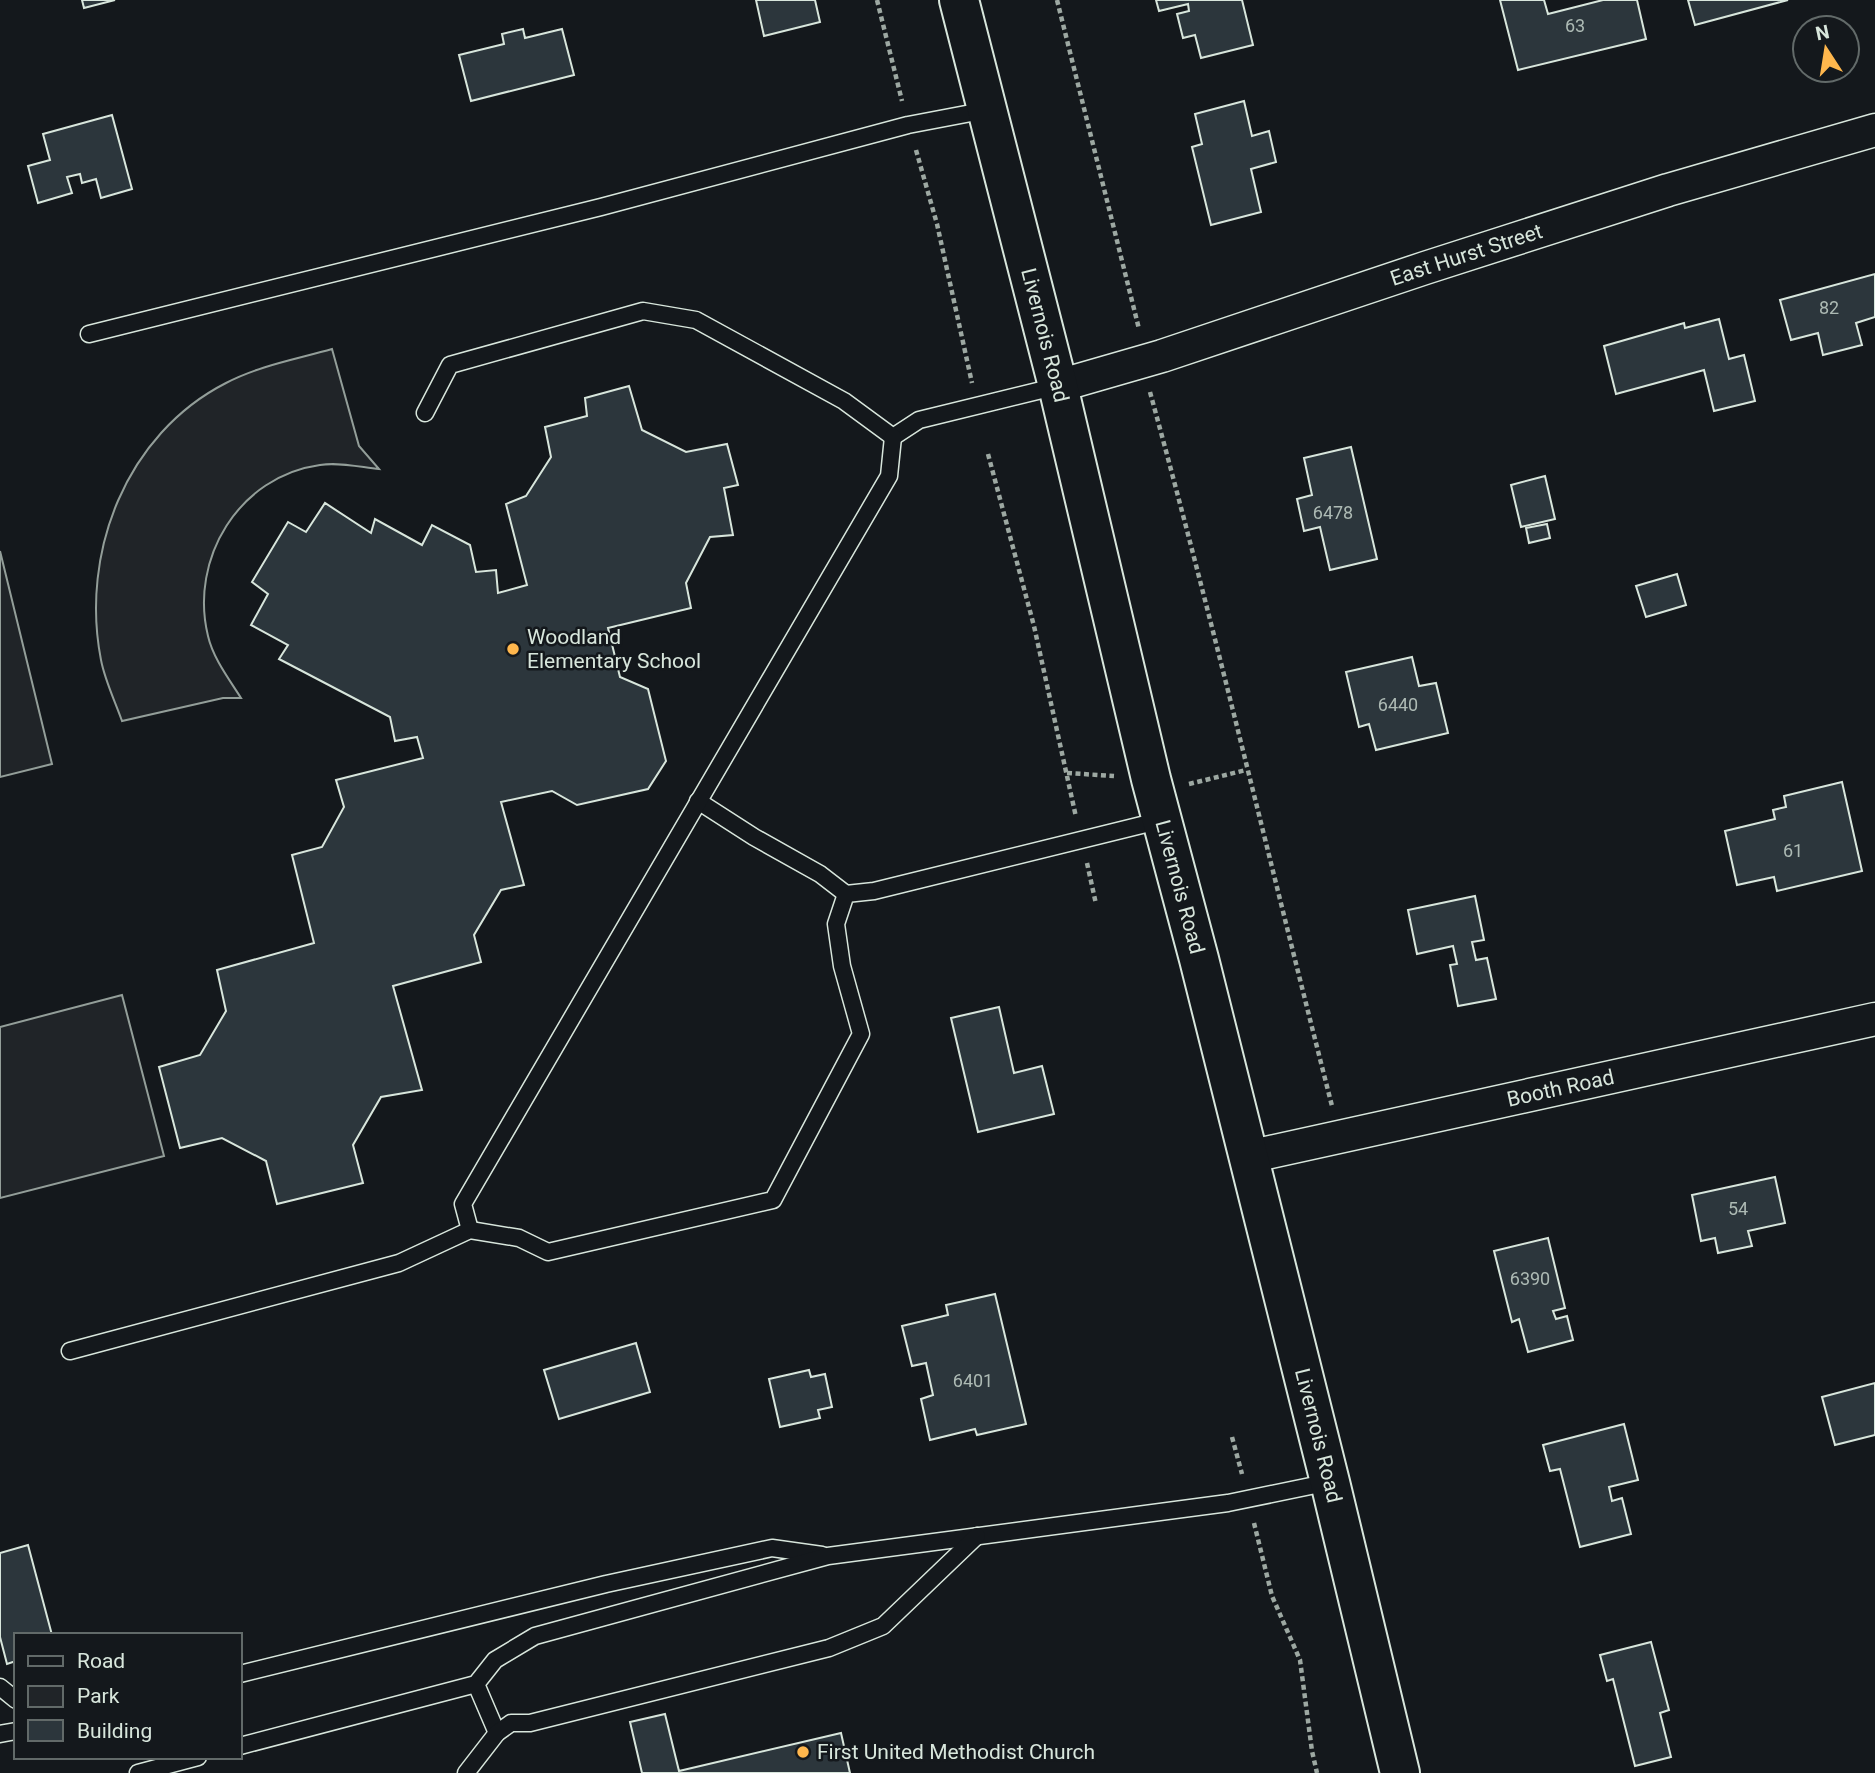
<svg xmlns="http://www.w3.org/2000/svg" width="1875" height="1773" font-family="Roboto,sans-serif">
<style>
.green{fill:#202428;stroke:#939e99;stroke-width:2}
.building{fill:#2c363c;stroke:#d8e6dc;stroke-width:2}
.lines{fill:none;stroke-linecap:round;stroke-linejoin:round}
.service-casing{stroke:#d8e6dc;stroke-width:19}
.minor-casing{stroke:#d8e6dc;stroke-width:35}
.tertiary-casing{stroke:#d8e6dc;stroke-width:42}
.path{stroke:#9da8a2;stroke-width:4.5;stroke-dasharray:5 3.5;stroke-linecap:butt}
.service{stroke:#14181c;stroke-width:16}
.minor{stroke:#14181c;stroke-width:32}
.tertiary{stroke:#14181c;stroke-width:38}
.poi-dot{fill:#ffb74d;stroke:#14181c;stroke-width:2.5}
.labels{text-anchor:middle;stroke-width:5;stroke-linejoin:round;paint-order:stroke}
.number-label{font-size:18px;fill:#adbab4}
.street-label{font-size:21px;fill:#d8e6dc;stroke:#14181c}
.poi-label{font-size:21px;fill:#d8e6dc;stroke:#14181c;text-anchor:start}
</style>
<rect width="100%" height="100%" fill="#14181c"/>
<g class="green">
<path d="M 332,349 L 359,446 L 379,469 C 360,467 339,462 320,465 C 239,476 189,559 208,636 C 213,658 229,679 241,698 L 223,698 L 122,721 C 115,701 105,681 101,660 C 80,553 126,434 226,383 C 258,366 297,359 332,349 Z"/>
<polygon points="0,551 52,764 0,777"/>
<polygon points="122,995 164,1156 0,1198 0,1027"/>
</g>
<g class="building">
<polygon points="82,0 115,0 84,8"/>
<polygon points="756,0 815,0 820,22 764,36"/>
<polygon points="1156,0 1242,0 1253,45 1201,58 1195,35 1183,38 1177,14 1189,11 1188,4 1159,11"/>
<polygon points="1500,0 1544,0 1548,14 1603,0 1637,0 1646,39 1518,70"/>
<polygon points="1688,0 1788,0 1695,25"/>
<polygon points="523,29 525,38 562,29 574,75 471,101 459,55 504,44 502,34"/>
<polygon points="1244,101 1252,136 1269,131 1276,162 1251,169 1261,212 1211,225 1192,147 1202,144 1195,114"/>
<polygon points="112,115 132,189 101,198 96,179 82,183 80,174 67,177 72,193 38,203 28,166 50,160 43,134"/>
<polygon points="1875,274 1875,317 1856,323 1862,345 1823,355 1818,333 1791,340 1780,300"/>
<polygon points="1719,319 1729,359 1744,355 1755,401 1714,411 1704,370 1616,394 1604,346 1684,323 1685,328"/>
<polygon points="629,386 642,430 686,452 727,444 738,485 724,488 733,535 710,537 686,583 691,608 608,628 620,677 648,689 666,761 648,789 577,805 552,791 501,802 524,885 501,890 474,935 481,962 393,986 422,1090 381,1097 353,1145 363,1183 277,1204 266,1161 222,1138 180,1148 159,1067 200,1055 226,1011 217,970 314,943 292,855 322,847 344,807 336,780 423,758 417,737 395,741 390,717 279,659 288,645 251,625 268,594 252,582 288,522 306,532 325,503 371,533 375,519 422,545 432,525 470,545 476,572 496,570 498,593 527,585 506,504 526,496 551,457 545,427 587,416 585,398"/>
<polygon points="1351,447 1377,559 1330,570 1320,527 1304,531 1297,499 1312,495 1304,458"/>
<polygon points="1545,476 1555,519 1521,527 1511,485"/>
<polygon points="1547,524 1550,538 1529,543 1526,528"/>
<polygon points="1677,574 1686,605 1646,617 1636,586"/>
<polygon points="1412,657 1419,686 1436,683 1448,733 1376,750 1369,724 1359,727 1346,672"/>
<polygon points="1842,782 1862,871 1777,891 1774,877 1737,885 1725,831 1775,819 1773,810 1786,807 1784,796"/>
<polygon points="1475,896 1484,940 1472,942 1476,960 1487,958 1496,999 1458,1006 1450,965 1457,964 1453,946 1417,954 1408,910"/>
<polygon points="999,1007 1014,1073 1042,1066 1054,1114 978,1132 951,1018"/>
<polygon points="1775,1177 1785,1223 1748,1231 1752,1246 1718,1253 1715,1238 1701,1241 1692,1195"/>
<polygon points="1548,1238 1565,1308 1553,1311 1556,1319 1567,1316 1573,1340 1528,1352 1519,1319 1512,1322 1494,1251"/>
<polygon points="995,1294 1026,1424 977,1435 975,1429 930,1440 921,1399 933,1395 926,1363 912,1366 902,1326 948,1315 946,1305"/>
<polygon points="636,1343 650,1392 559,1419 544,1370"/>
<polygon points="809,1370 811,1377 825,1374 832,1407 818,1410 820,1418 780,1427 769,1379"/>
<polygon points="1875,1383 1875,1435 1835,1445 1822,1397"/>
<polygon points="1624,1424 1638,1480 1609,1487 1612,1501 1622,1498 1631,1534 1580,1547 1560,1469 1550,1471 1543,1445"/>
<polygon points="28,1545 52,1635 16,1635 16,1661 7,1664 0,1637 0,1553"/>
<polygon points="1651,1642 1669,1710 1660,1713 1671,1757 1635,1766 1613,1679 1607,1681 1600,1655"/>
<polygon points="665,1714 679,1771 841,1733 850,1773 642,1773 630,1722"/>
</g>
<g class="lines">
<g class="service-casing">
<g id="service">
<polyline points="89,334 601,207 908,125 987,110"/>
<polyline points="425,413 450,365 643,311 696,320 844,401 893,437 919,420 1058,386"/>
<polyline points="698,801 754,837 820,874 846,894"/>
<polyline points="470,1230 463,1204 889,476 893,437"/>
<polyline points="70,1351 399,1263 470,1230 519,1238 548,1252 773,1200 861,1034 842,966 836,924 846,894 874,891 1162,820"/>
<polyline points="240,1674 606,1584 772,1548 822,1555"/>
<polyline points="476,1684 497,1733"/>
<polyline points="0,1687 16,1700"/>
<polyline points="0,1734 16,1731"/>
<polyline points="240,1746 476,1684 495,1660 535,1636 828,1556 1228,1503 1330,1482"/>
<polyline points="138,1773 198,1757"/>
<polyline points="466,1773 497,1733 511,1723 530,1723 829,1648 883,1626 977,1536"/>
</g>
</g>
<g class="minor-casing">
<g id="minor">
<path id="s1" d="M 1058,386 L 1162,356 L 1425,268 L 1668,190 L 1875,130"/>
<path id="s2" d="M 1248,1157 L 1875,1019"/>
</g>
</g>
<g class="tertiary-casing">
<g id="tertiary">
<path id="s3" d="M 959,0 L 1058,386 L 1151,779 L 1199,959 L 1330,1482 L 1400,1773"/>
</g>
</g>
<g class="path">
<polyline points="877,0 902,101"/>
<polyline points="1057,0 1139,329"/>
<polyline points="916,150 937,224 972,383"/>
<path d="M 1150,392 C 1215,629 1271,868 1332,1106"/>
<polyline points="988,454 1034,626 1076,817"/>
<polyline points="1067,773 1114,776"/>
<polyline points="1189,784 1246,770"/>
<polyline points="1087,863 1096,904"/>
<polyline points="1232,1437 1242,1474"/>
<polyline points="1254,1523 1272,1596 1300,1660 1312,1751 1317,1773"/>
</g>
<use href="#service" class="service"/>
<use href="#minor" class="minor"/>
<use href="#tertiary" class="tertiary"/>
</g>
<g class="poi-dot">
<circle cx="513" cy="649" r="7"/>
<circle cx="803" cy="1752" r="7"/>
</g>
<g class="labels">
<g class="number-label">
<text x="1575" y="32">63</text>
<text x="1829" y="314">82</text>
<text x="1333" y="519">6478</text>
<text x="1398" y="711">6440</text>
<text x="1793" y="857">61</text>
<text x="1738" y="1215">54</text>
<text x="1530" y="1285">6390</text>
<text x="973" y="1387">6401</text>
</g>
<g class="street-label">
<text dy="7" stroke="none"><textPath href="#s1" startOffset="429">East Hurst Street</textPath></text>
<text dy="7" stroke="none"><textPath href="#s3" startOffset="346">Livernois Road</textPath></text>
<text dy="7" stroke="none"><textPath href="#s3" startOffset="914">Livernois Road</textPath></text>
<text dy="7" stroke="none"><textPath href="#s2" startOffset="320">Booth Road</textPath></text>
<text dy="7" stroke="none"><textPath href="#s3" startOffset="1480">Livernois Road</textPath></text>
</g>
<g class="poi-label">
<text x="527" y="644">Woodland<tspan x="527" dy="24">Elementary School</tspan></text>
<text x="817" y="1759">First United Methodist Church</text>
</g>
</g>
<rect x="14" y="1633" width="228" height="126" fill="#14181c" stroke="#626a69" stroke-width="2"/>
<rect x="28" y="1656" width="35" height="10" fill="#14181c" stroke="#626a69" stroke-width="2"/>
<text x="77" y="1668" font-size="21" fill="#d8e6dc">Road</text>
<rect x="28" y="1686" width="35" height="21" fill="#202428" stroke="#626a69" stroke-width="2"/>
<text x="77" y="1703" font-size="21" fill="#d8e6dc">Park</text>
<rect x="28" y="1720" width="35" height="21" fill="#2c363c" stroke="#626a69" stroke-width="2"/>
<text x="77" y="1738" font-size="21" fill="#d8e6dc">Building</text>
<g transform="translate(1826 49) rotate(348)"><circle r="33" fill="#14181c" stroke="#626a69" stroke-width="2"/>
<path d="M0-5L12 26L0 18L-12 26Z" fill="#ffb74d"/>
<text y="-10" font-size="19" font-weight="bold" text-anchor="middle" fill="#d8e6dc">N</text>
</g>
</svg>
